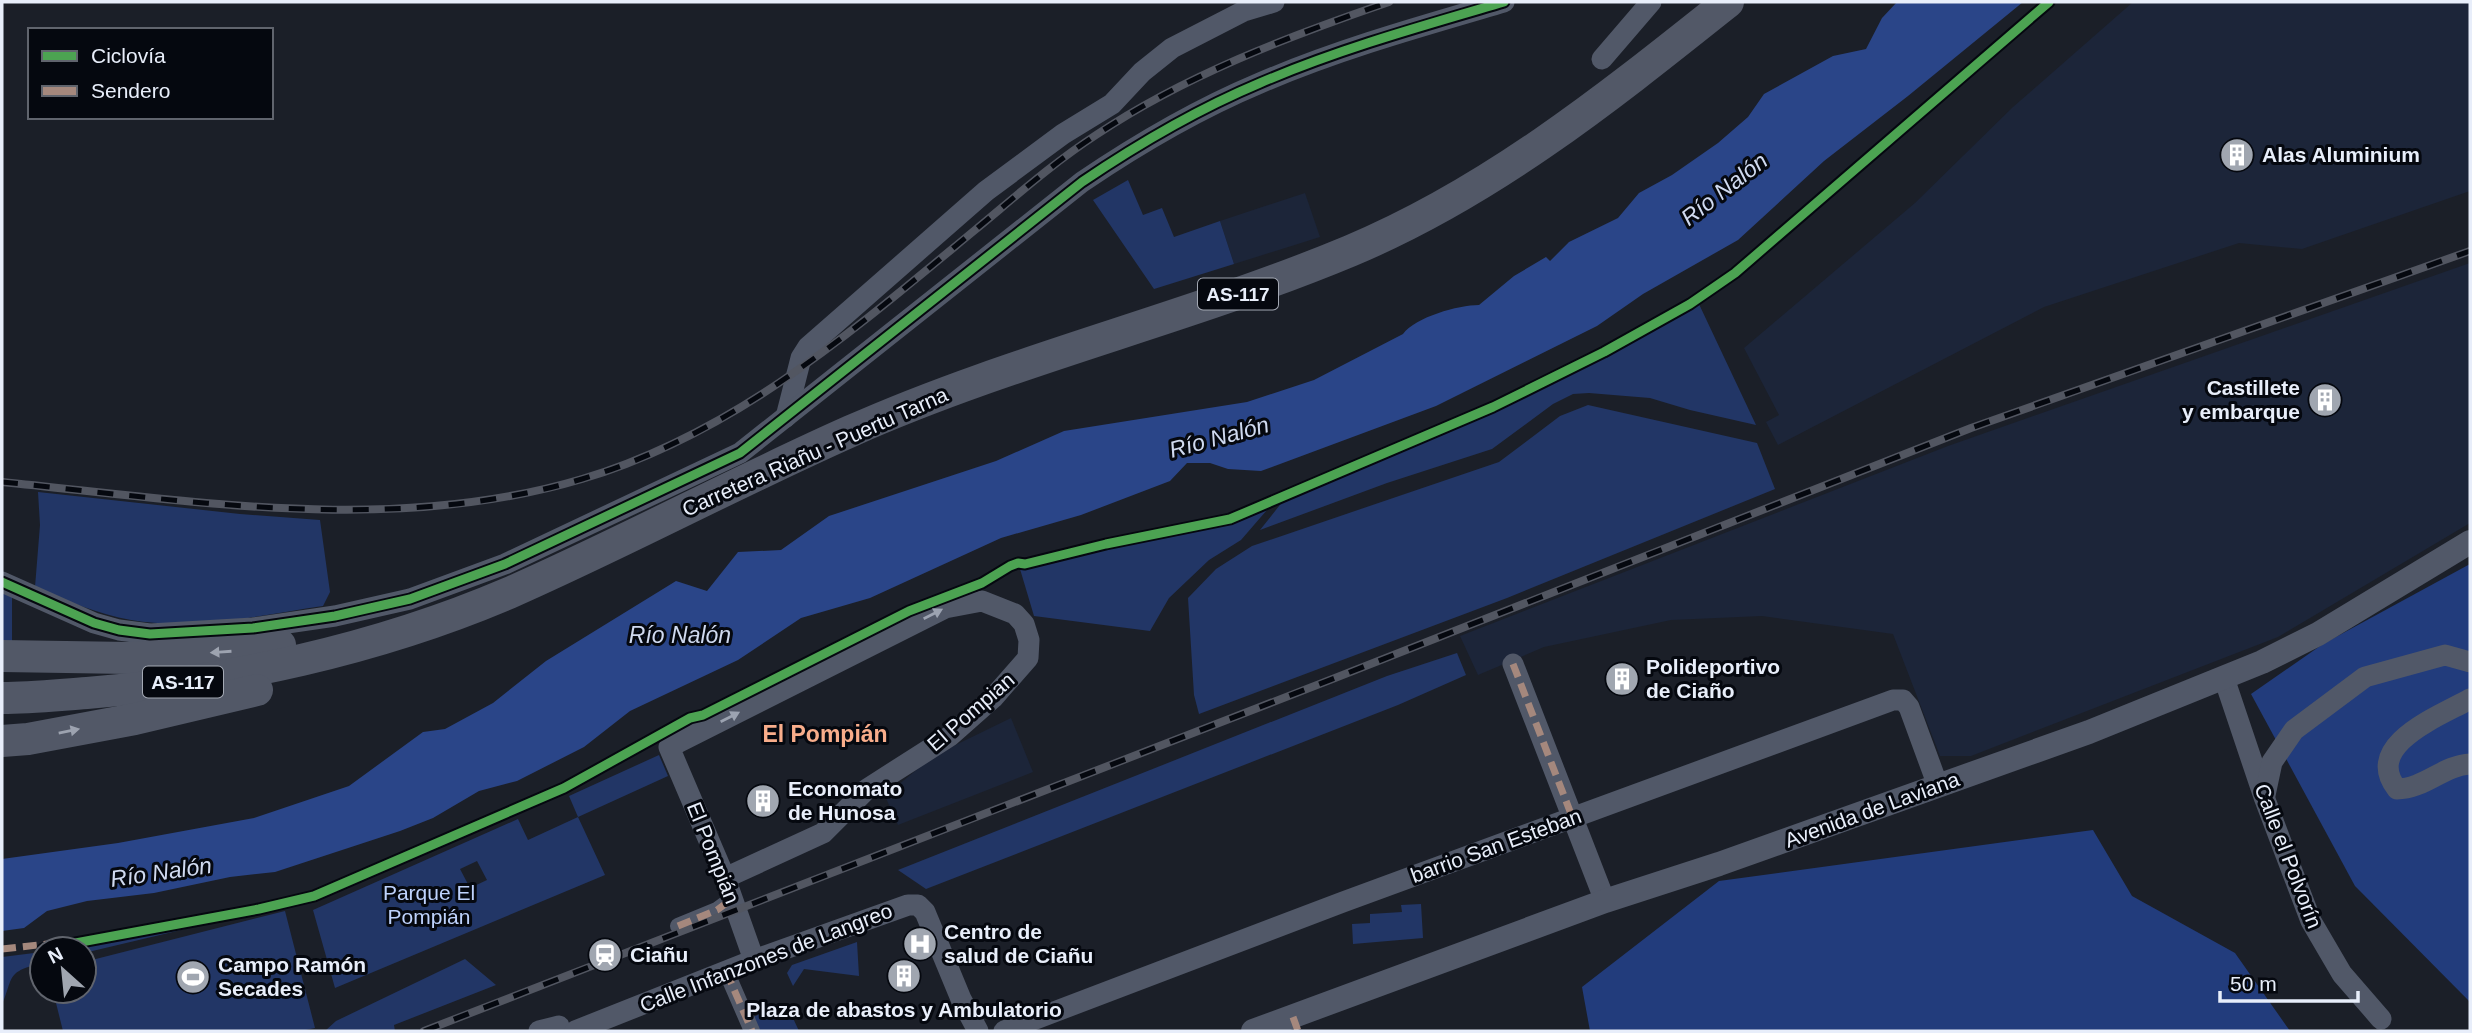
<svg xmlns="http://www.w3.org/2000/svg" width="2472" height="1033" font-family="Arial,sans-serif">
<style>
.built{fill:#1c2539}
.green{fill:#223666;fill-rule:evenodd}
.forest{fill:#223c7c}
.water{fill:#2a4588}
.lines{fill:none;stroke-linecap:round;stroke-linejoin:round}
.pedestrian{stroke:#515868;stroke-width:16}
.minor{stroke:#515868;stroke-width:21}
.tertiary{stroke:#515868;stroke-width:24}
.primary{stroke:#525867;stroke-width:32}
.rail-casing{stroke:#525661;stroke-width:8}
.rail{stroke:#05080f;stroke-width:5;stroke-dasharray:16;stroke-linecap:butt}
.quiet{stroke:#a5887d;stroke-width:7;stroke-dasharray:14 7;stroke-linecap:butt}
.cycleway-casing{stroke:#05080f;stroke-width:13}
.cycleway{stroke:#4ca352;stroke-width:9}
.oneway{fill:#9ca3b1}
.oneway2{fill:#9da3b0}
.labels{text-anchor:middle;stroke-width:6;stroke-linejoin:round;paint-order:stroke}
.shield{fill:#05080f;stroke:#a4a9b4;stroke-width:2}
.shield-label{font-size:19px;font-weight:bold;fill:#e8eefa}
.poi-label{font-size:21px;font-weight:bold;fill:#e8eefa;stroke:#05080f;text-anchor:start}
.street-label{font-size:21px;fill:#e8eefa;stroke:#05080f}
.park-label{font-size:21px;fill:#bed2fc;stroke:#05080f}
.water-label{font-size:23px;font-style:italic;fill:#d0daf0;stroke:#05080f}
.neighbourhood-label{font-size:23px;font-weight:bold;fill:#f8ad8b;stroke:#05080f}
</style>
<rect width="100%" height="100%" fill="#1b1f28"/>
<g class="built">
<polygon points="2133,2 2470,2 2470,191 2302,249 2239,243 2044,307 1778,445 1766,422 1779,415 1744,348 1915,203 2013,107"/>
<polygon points="1305,193 1320,237 1234,264 1220,221"/>
<polygon points="2470,263 2470,523 2278,637 1971,756 1940,756 1893,634 1762,616 1671,620 1544,647 1478,675 1460,636 1948,446"/>
<polygon points="1011,718 1033,772 898,825 885,796 933,756"/>
</g>
<g class="green">
<polygon points="1128,180 1143,215 1162,208 1174,237 1220,221 1234,264 1154,289 1093,200"/>
<polygon points="1698,302 1756,425 1690,410 1650,398 1589,393 1573,394 1553,404 1492,449 1387,483 1260,530 1287,496 1479,418 1611,351"/>
<polygon points="1588,405 1757,443 1775,489 1507,598 1199,714 1194,695 1188,598 1216,569 1252,546 1499,462 1560,416"/>
<path d="M 38,492 L 240,514 L 320,520 L 330,592 L 323,606 C 261,615 194,631 131,620 C 98,614 66,601 35,587 L 40,525 Z"/>
<polygon points="1273,503 1241,540 1209,560 1169,598 1150,631 1034,616 1020,569 1112,545 1232,521"/>
<polygon points="2,582 12,587 12,657 2,656"/>
<polygon points="1457,653 1466,675 1398,705 926,889 898,870 1387,676"/>
<path d="M 659,755 L 668,776 L 578,817 L 605,875 L 335,988 L 313,910 L 518,819 L 528,840 L 578,817 L 569,796 ZM 477,861 L 487,880 L 470,888 L 460,869 Z"/>
<polygon points="1421,904 1423,938 1353,944 1352,924 1370,923 1370,914 1402,912 1401,905"/>
<polygon points="285,911 315,1028 301,1031 63,1031 53,991 84,991 84,962"/>
<polygon points="240,916 84,953 84,949 62,949"/>
<polygon points="857,942 859,976 804,969 793,986 787,973 792,965"/>
<path d="M 42,952 L 42,963 C 6,972 14,976 2,1005 L 2,957 Z"/>
<polygon points="465,959 496,985 394,1025 395,1031 325,1031 336,1021"/>
<polygon points="786,1003 799,1031 760,1031 753,1017"/>
</g>
<g class="forest">
<polygon points="2470,564 2470,1002 2355,886 2251,694 2323,644"/>
<polygon points="2093,830 2132,896 2235,953 2290,1031 1590,1031 1582,987 1719,881"/>
</g>
<path class="water" d="M 1897,2 L 2023,2 L 1908,96 L 1824,161 L 1738,240 L 1643,294 L 1597,326 L 1436,406 L 1261,471 L 1228,469 L 1210,463 L 1187,463 L 1170,481 L 1081,515 L 1001,538 L 870,598 L 801,618 L 738,660 L 630,711 L 584,747 L 517,781 L 479,791 L 433,818 L 400,831 L 275,872 L 230,877 L 154,893 L 87,901 L 47,911 L 24,928 L 2,931 L 2,859 L 118,843 L 254,818 L 349,786 L 423,732 L 445,729 L 493,703 L 546,661 L 676,581 L 707,591 L 738,552 L 781,550 L 829,516 L 996,461 L 1064,431 L 1247,402 L 1314,380 L 1403,334 C 1416,317 1458,305 1479,305 L 1514,276 L 1546,257 L 1550,261 L 1569,242 L 1618,218 L 1639,193 L 1672,175 L 1718,143 L 1748,117 L 1764,94 L 1833,56 L 1866,49 L 1882,18 Z"/>
<g class="lines">
<g class="pedestrian">
<polyline points="678,926 717,910 732,899"/>
<polyline points="726,971 752,1031"/>
</g>
<g class="minor">
<polyline points="1602,59 1651,2"/>
<polyline points="786,417 801,358 808,347 986,191 1063,134 1112,104 1142,72 1172,48 1244,11 1274,2"/>
<path d="M 2,582 L 94,623 L 119,630 L 150,634 L 253,628 L 335,616 L 410,599 L 505,564 L 740,453 L 1082,182 C 1138,144 1198,109 1260,83 C 1339,49 1422,26 1504,2"/>
<polyline points="1513,664 1605,901"/>
<polyline points="2224,678 2264,797 2311,921 2342,974 2381,1019"/>
<path d="M 2470,699 C 2440,716 2362,745 2397,789 C 2424,789 2444,765 2470,764"/>
<polyline points="2265,795 2272,762 2294,730 2365,677 2445,655 2470,662"/>
<polyline points="725,878 823,833 867,789 950,736 993,698 1028,658 1029,640 1024,624 1015,614 982,601 945,608 669,747 725,878 754,960"/>
<polyline points="539,1031 559,1026 560,1031"/>
<polyline points="575,1031 754,960 908,905 918,905 925,912 961,999 978,1031"/>
<polyline points="1004,1031 1343,902 1893,700 1903,700 1909,707 1938,786"/>
</g>
<polyline class="tertiary" points="1253,1031 1605,901 1719,864 2089,732 2262,662 2318,634 2470,542"/>
<g class="primary">
<polyline points="2,656 129,658 228,652 280,645"/>
<path d="M 2,698 C 30,698 58,695 87,693 C 228,682 378,649 509,593 C 625,542 736,482 851,431 C 1013,359 1187,319 1350,251 C 1491,192 1610,96 1728,2"/>
<polyline points="2,741 28,739 135,719 257,690"/>
</g>
<g class="rail-casing">
<g id="rail">
<path d="M 2,482 C 193,501 394,535 582,479 C 736,433 854,330 975,230 C 1015,197 1053,163 1096,135 C 1186,75 1287,37 1389,2"/>
<polyline points="424,1031 1335,678 1971,428 2470,251"/>
</g>
</g>
<use href="#rail" class="rail"/>
<g class="quiet">
<polyline points="1513,664 1573,819"/>
<polyline points="678,926 717,910 732,899"/>
<polyline points="2,949 47,944"/>
<polyline points="726,971 752,1031"/>
<polyline points="1293,1017 1298,1031"/>
</g>
<g class="cycleway-casing">
<g id="cycleway">
<path d="M 2,582 L 94,623 L 119,630 L 150,634 L 253,628 L 335,616 L 410,599 L 505,564 L 740,453 L 1082,182 C 1138,144 1198,109 1260,83 C 1339,49 1422,26 1504,2"/>
<polyline points="43,949 259,909 314,896 564,788 690,718 703,715 909,611 982,583 1010,566 1018,563 1025,564 1106,544 1230,519 1493,407 1604,352 1690,304 1735,273 2049,2"/>
</g>
</g>
<use href="#cycleway" class="cycleway"/>
</g>
<defs><path id="oneway-solid" d="M-6-.8H1V-3.2L6.5 0L1 3.2V.8H-6Z" transform="scale(1.75)"/></defs>
<g class="oneway">
<use href="#oneway-solid" transform="translate(933 614) rotate(-27)"/>
<use href="#oneway-solid" transform="translate(730 717) rotate(-27)"/>
</g>
<g class="oneway2">
<use href="#oneway-solid" transform="translate(221 652) rotate(176)"/>
<use href="#oneway-solid" transform="translate(69 731) rotate(-11)"/>
</g>
<defs>
<g id="building-disc" transform="scale(1.75)"><circle r="9.5" fill="#a0a6b0" stroke="#05080f"/><path d="M-4-6H4V6H1V3H-1V6H-4ZM-2.5-4.3h1.7v1.8h-1.7ZM.8-4.3h1.7v1.8H.8ZM-2.5-1h1.7V.8h-1.7ZM.8-1h1.7V.8H.8Z" fill="#fff"/></g>
<g id="hospital-disc" transform="scale(1.75)"><circle r="9.5" fill="#a0a6b0" stroke="#05080f"/><path d="M-5-5h3v3.5h4V-5h3V5h-3V1.5h-4V5h-3Z" fill="#fff"/></g>
<g id="station-disc" transform="scale(1.75)"><circle r="9.5" fill="#a0a6b0" stroke="#05080f"/><path d="M-3-6H3Q5-6 5-4V2Q5 4 3 4L4.5 6H3L1.5 4h-3L-3 6H-4.5L-3 4Q-5 4-5 2V-4Q-5-6-3-6ZM-3.5-4v3h7v-3ZM-3.5 1v1.5H-2V1ZM2 1v1.5H3.5V1Z" fill="#fff"/></g>
<g id="stadium-disc" transform="scale(1.75)"><circle r="9.5" fill="#a0a6b0" stroke="#05080f"/><path d="M0-5a6.5 5 0 1 0 0 10a6.5 5 0 1 0 0-10ZM-3.5-1.8h7v3.6h-7Z" fill="#fff"/></g>
</defs>
<g fill-rule="evenodd">
<use href="#building-disc" x="2237" y="155"/>
<use href="#building-disc" x="2325" y="400"/>
<use href="#building-disc" x="1622" y="679"/>
<use href="#building-disc" x="763" y="801"/>
<use href="#hospital-disc" x="920" y="944"/>
<use href="#station-disc" x="605" y="955"/>
<use href="#building-disc" x="904" y="976"/>
<use href="#stadium-disc" x="193" y="977"/>
</g>
<g class="labels">
<g class="shield">
<rect x="1198" y="278.5" width="80" height="31" rx="5"/>
<rect x="143" y="666.5" width="80" height="31" rx="5"/>
</g>
<g class="shield-label">
<text x="1238" y="301">AS-117</text>
<text x="183" y="689">AS-117</text>
</g>
<g class="poi-label">
<text x="2262" y="162">Alas Aluminium</text>
<text x="2300" y="395" text-anchor="end">Castillete<tspan x="2300" dy="24">y embarque</tspan></text>
<text x="1646" y="674">Polideportivo<tspan x="1646" dy="24">de Ciaño</tspan></text>
<text x="788" y="796">Economato<tspan x="788" dy="24">de Hunosa</tspan></text>
<text x="944" y="939">Centro de<tspan x="944" dy="24">salud de Ciañu</tspan></text>
<text x="630" y="962">Ciañu</text>
<text x="218" y="972">Campo Ramón<tspan x="218" dy="24">Secades</tspan></text>
<text x="904" y="1017" text-anchor="middle">Plaza de abastos y Ambulatorio</text>
</g>
<g class="street-label">
<text transform="translate(815 452) rotate(-24)" y="7">Carretera Riañu - Puertu Tarna</text>
<text transform="translate(971 712) rotate(-41)" y="7">El Pompian</text>
<text transform="translate(1872 810) rotate(-20)" y="7">Avenida de Laviana</text>
<text transform="translate(1496 846) rotate(-20)" y="7">barrio San Esteban</text>
<text transform="translate(713 853) rotate(68)" y="7">El Pompián</text>
<text transform="translate(2288 856) rotate(69)" y="7">Calle el Polvorín</text>
<text transform="translate(766 958) rotate(-21)" y="7">Calle Infanzones de Langreo</text>
</g>
<g class="park-label">
<text x="429" y="900">Parque El<tspan x="429" dy="24">Pompián</tspan></text>
</g>
<g class="water-label">
<text transform="translate(1724 189) rotate(-38)" y="8">Río Nalón</text>
<text transform="translate(1219 437) rotate(-15)" y="8">Río Nalón</text>
<text x="680" y="643">Río Nalón</text>
<text transform="translate(161 872) rotate(-8)" y="8">Río Nalón</text>
</g>
<g class="neighbourhood-label">
<text x="825" y="742">El Pompián</text>
</g>
</g>
<rect width="2472" height="1033" fill="none" stroke="#e8eefa" stroke-width="7"/>
<rect x="28" y="28" width="245" height="91" fill="#05080f" stroke="#60646d" stroke-width="2"/>
<rect x="42" y="51" width="35" height="10" fill="#4ca352" stroke="#60646d" stroke-width="2"/>
<text x="91" y="63" font-size="21" fill="#e8eefa">Ciclovía</text>
<rect x="42" y="86" width="35" height="10" fill="#a5887d" stroke="#60646d" stroke-width="2"/>
<text x="91" y="98" font-size="21" fill="#e8eefa">Sendero</text>
<g transform="translate(63 970) rotate(333)"><circle r="33" fill="#05080f" stroke="#60646d" stroke-width="2"/>
<path d="M0-5L12 26L0 18L-12 26Z" fill="#a0a6b0"/>
<text y="-10" font-size="19" font-weight="bold" text-anchor="middle" fill="#e8eefa">N</text>
</g>
<path d="M2220 991v10h138v-10" fill="none" stroke="#e8eefa" stroke-width="3.5"/>
<text x="2230" y="991" font-size="21" fill="#e8eefa" stroke="#05080f" stroke-width="5" paint-order="stroke">50 m</text>
</svg>
